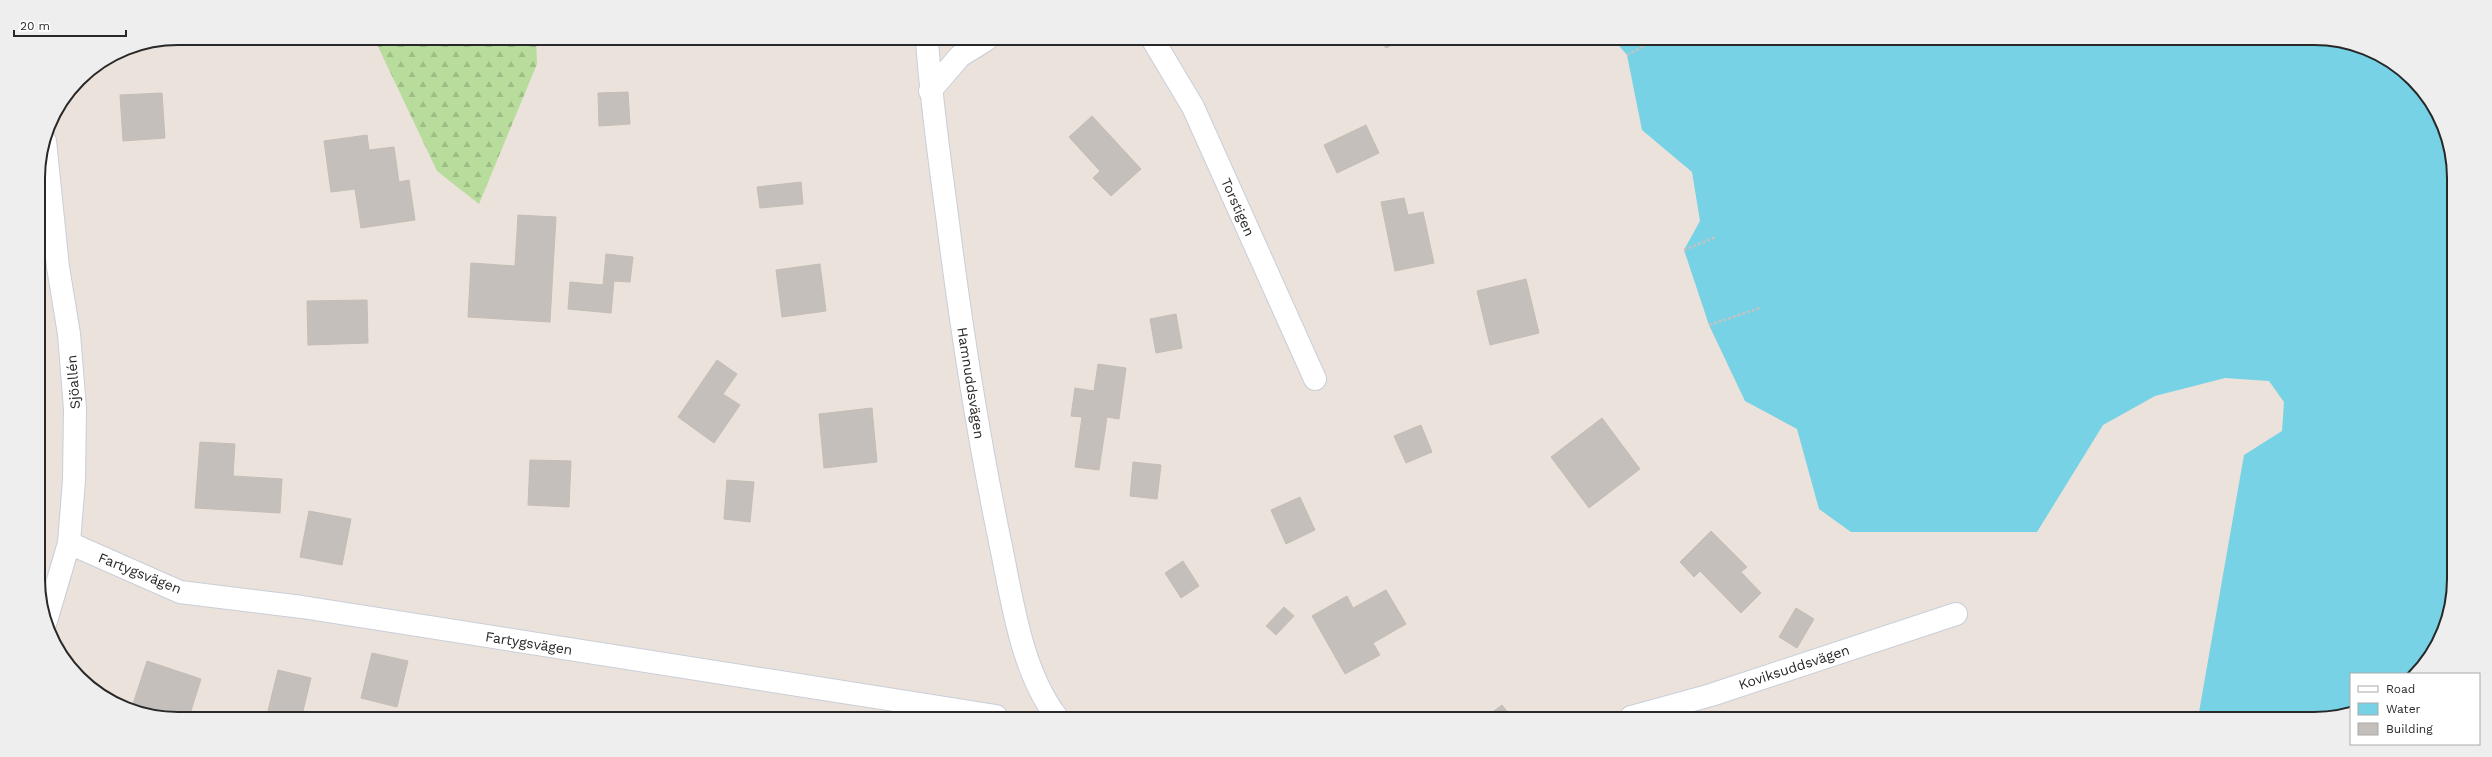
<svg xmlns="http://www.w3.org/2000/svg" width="2492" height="757" font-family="'Work Sans',sans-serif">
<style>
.forest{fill:url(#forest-firs)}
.water{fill:#76d2e4}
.building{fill:#c5bfbb;stroke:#c4bdb5}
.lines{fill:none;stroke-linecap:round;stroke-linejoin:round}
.minor-casing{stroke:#c9ced9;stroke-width:24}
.path{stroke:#c3c3c3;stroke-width:2.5;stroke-dasharray:3 2;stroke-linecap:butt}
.minor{stroke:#fff;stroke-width:22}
.labels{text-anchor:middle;stroke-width:4;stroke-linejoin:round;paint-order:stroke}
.street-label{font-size:14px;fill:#282828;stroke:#fff}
.rim{fill:none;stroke:#282828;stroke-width:2}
</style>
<defs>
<pattern id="forest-firs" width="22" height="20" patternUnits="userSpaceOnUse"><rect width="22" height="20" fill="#b8dc9c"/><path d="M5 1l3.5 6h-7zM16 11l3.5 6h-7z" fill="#9ebd86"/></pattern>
</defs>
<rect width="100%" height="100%" fill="#eae2db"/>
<polygon class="forest" points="374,38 536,39 537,64 479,204 437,171"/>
<polygon class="water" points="1615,41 2350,43 2384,57 2419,86 2451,151 2449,615 2430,656 2414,674 2351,674 2351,712 2323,719 2198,718 2244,455 2282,431 2284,402 2269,381 2225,378 2155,396 2103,425 2037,532 1851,532 1819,509 1797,429 1745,401 1709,325 1684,250 1700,221 1692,172 1642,130 1627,55"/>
<g class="building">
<polygon points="1381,41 1398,41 1386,48"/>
<polygon points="628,92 630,124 599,126 598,93"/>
<polygon points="162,93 165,138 123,141 120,95"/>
<polygon points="1092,116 1141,169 1111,196 1093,178 1100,171 1069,137"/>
<polygon points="1366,125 1379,153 1337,173 1324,145"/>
<polygon points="367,135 369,150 394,147 399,182 409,180 415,220 361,228 355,189 331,192 324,141"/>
<polygon points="801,182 803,204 760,208 757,187"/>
<polygon points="1404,198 1408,215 1423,212 1434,263 1395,271 1381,202"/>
<polygon points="518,215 556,217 550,322 468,317 471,263 515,266"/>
<polygon points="606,254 633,257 630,282 614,281 611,313 568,309 570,282 603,285"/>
<polygon points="820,264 826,311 782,317 776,270"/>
<polygon points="1526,279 1539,333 1490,345 1477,291"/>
<polygon points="367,300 368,343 308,345 307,301"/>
<polygon points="1176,314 1182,348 1156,353 1150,319"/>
<polygon points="717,360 737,374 723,394 740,405 714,443 678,417"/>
<polygon points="1098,364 1126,368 1119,419 1107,417 1099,470 1075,467 1082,417 1071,416 1075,388 1094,391"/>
<polygon points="872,408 877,462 824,468 819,414"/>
<polygon points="1602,418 1640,469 1589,508 1551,457"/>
<polygon points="1421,425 1432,452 1406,463 1394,436"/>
<polygon points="200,442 235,444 233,476 282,479 280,513 195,508"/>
<polygon points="530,460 571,461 569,507 528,505"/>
<polygon points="1133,462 1161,465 1157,499 1130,496"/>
<polygon points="727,480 754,482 750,522 724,519"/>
<polygon points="1300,497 1315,530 1286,544 1271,510"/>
<polygon points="309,511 351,519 342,565 300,557"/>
<polygon points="1711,531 1747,567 1741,572 1761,593 1741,613 1700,571 1694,577 1680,562"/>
<polygon points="1183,561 1199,586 1181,598 1165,573"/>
<polygon points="1386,590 1406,624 1373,643 1380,655 1345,674 1312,616 1347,596 1353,608"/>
<polygon points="1284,607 1294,616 1276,635 1266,626"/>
<polygon points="1796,608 1814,619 1797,648 1779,637"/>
<polygon points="372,653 408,661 397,707 361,698"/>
<polygon points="147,661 201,679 190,714 153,714 132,707"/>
<polygon points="278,670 311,678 302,715 267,715"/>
<polygon points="1502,705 1511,717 1486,717"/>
<polygon points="2075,714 2077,718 2065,718"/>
</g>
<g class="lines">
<g class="minor-casing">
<g id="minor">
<path d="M 927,40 C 931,101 940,162 948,223 C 961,326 977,429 998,532 C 1011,591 1019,667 1056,716"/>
<polyline points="1153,40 1193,107 1315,379"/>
<polyline points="930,91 960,56 986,40"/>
<polyline points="45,141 58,267 69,334 75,409 74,480 69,543 46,621"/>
<polyline points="69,543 180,592 302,607 996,716"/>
<polyline points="1631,717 1711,695 1956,614"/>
</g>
</g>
<g class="path">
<polyline points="1627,55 1646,45"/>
<polyline points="1684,250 1716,237"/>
<polyline points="1709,325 1760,308"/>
</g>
<use href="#minor" class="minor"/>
</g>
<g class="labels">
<g class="street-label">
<text transform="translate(1238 207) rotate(66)" y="5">Torstigen</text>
<text transform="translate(73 382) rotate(-94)" y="5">Sjöallén</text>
<text transform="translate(971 383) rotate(81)" y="5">Hamnuddsvägen</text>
<text transform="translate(140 573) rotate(22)" y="5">Fartygsvägen</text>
<text transform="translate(529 643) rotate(9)" y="5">Fartygsvägen</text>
<text transform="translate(1794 667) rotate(-18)" y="5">Koviksuddsvägen</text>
</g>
</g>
<path d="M0 0H2492V757H0ZM178 45H2314A133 133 0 0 1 2447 178V579A133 133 0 0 1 2314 712H178A133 133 0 0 1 45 579V178A133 133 0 0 1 178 45Z" fill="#eee" fill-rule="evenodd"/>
<path class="rim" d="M178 45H2314A133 133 0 0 1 2447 178V579A133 133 0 0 1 2314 712H178A133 133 0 0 1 45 579V178A133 133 0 0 1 178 45Z"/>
<rect x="2350" y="673" width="130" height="72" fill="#ffffff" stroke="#a9a9a9"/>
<rect x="2358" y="686" width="20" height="6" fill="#ffffff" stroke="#a9a9a9"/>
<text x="2386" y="693" font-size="12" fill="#282828">Road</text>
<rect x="2358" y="703" width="20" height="12" fill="#76d2e4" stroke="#a9a9a9"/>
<text x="2386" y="713" font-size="12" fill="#282828">Water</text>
<rect x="2358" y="723" width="20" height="12" fill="#c5bfbb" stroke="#a9a9a9"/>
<text x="2386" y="733" font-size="12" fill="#282828">Building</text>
<path d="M14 30v6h112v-6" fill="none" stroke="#282828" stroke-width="2"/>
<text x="20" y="30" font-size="12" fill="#282828" stroke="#ffffff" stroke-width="3" paint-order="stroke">20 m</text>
</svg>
